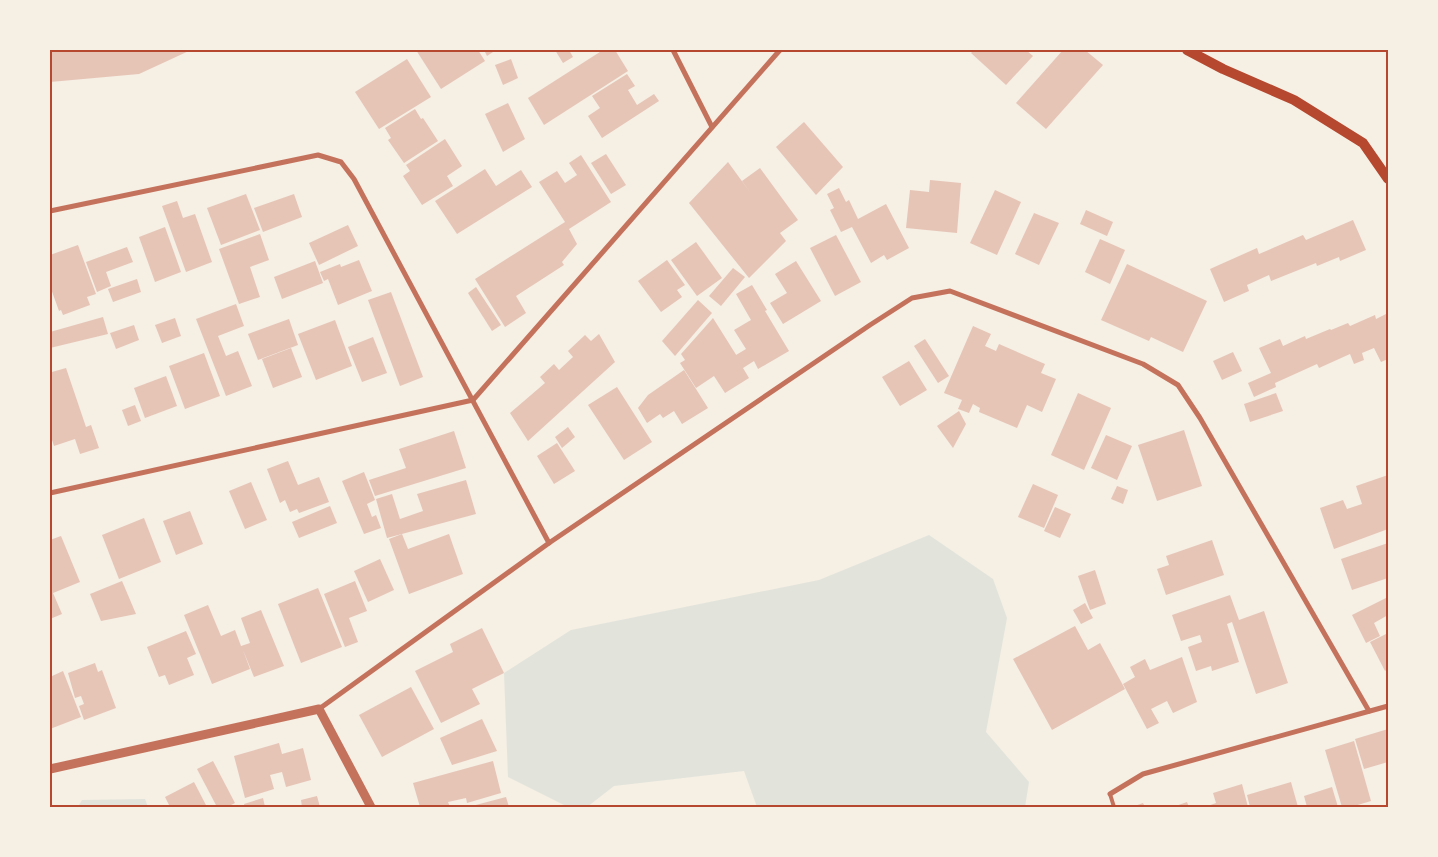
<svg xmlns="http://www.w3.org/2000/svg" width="1438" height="857" font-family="'Golos Text',sans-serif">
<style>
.green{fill:#e2e4dc}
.building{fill:#e6c5b7}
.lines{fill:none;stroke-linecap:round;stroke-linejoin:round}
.service{stroke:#c5725c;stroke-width:4}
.minor{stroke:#c5725c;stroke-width:5}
.tertiary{stroke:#c5725c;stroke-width:9}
.secondary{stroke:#b5482f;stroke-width:10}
.neatline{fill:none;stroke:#b5482f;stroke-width:2}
</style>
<rect width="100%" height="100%" fill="#f6efe4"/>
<g class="green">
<polygon points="929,535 993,579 1007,618 986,732 1029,782 1025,807 757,807 744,771 614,786 587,807 568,807 508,777 504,673 571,630 819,580"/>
<polygon points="145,799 148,807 78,807 82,800"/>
</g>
<g class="building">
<polygon points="50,50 191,50 139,74 50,82"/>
<polygon points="416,50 478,50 485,61 441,89"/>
<polygon points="484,50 496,50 487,56"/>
<polygon points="555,50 569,50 573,57 563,63"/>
<polygon points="603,50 615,50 628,71 544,125 528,98"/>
<polygon points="974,50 1026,50 1033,56 1006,85 971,53"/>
<polygon points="1063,50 1085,50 1103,65 1046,129 1016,103"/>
<polygon points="407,59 431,97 379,129 355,92"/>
<polygon points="511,59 518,78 503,85 495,65"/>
<polygon points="627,74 635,86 628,90 637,105 654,94 659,101 602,138 588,116 600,108 592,96"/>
<polygon points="508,103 525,139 503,152 485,114"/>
<polygon points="415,109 421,119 423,118 438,141 404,163 388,140 391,138 385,128"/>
<polygon points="804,122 843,167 816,195 776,147"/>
<polygon points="445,139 462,166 447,176 453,186 422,205 403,176 410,171 406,165"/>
<polygon points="606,154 626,185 611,194 591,163"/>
<polygon points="581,155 611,202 569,229 577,244 562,262 564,265 516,296 526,313 505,327 475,279 565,222 539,182 557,171 565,183 577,175 569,163"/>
<polygon points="728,162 752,195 742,181 760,168 798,220 780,233 786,241 749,278 689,203"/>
<polygon points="485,169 496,186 521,170 532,187 457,234 435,201"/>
<polygon points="930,180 961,183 957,233 906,228 910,190 929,192"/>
<polygon points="839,188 846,202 849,200 858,219 886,204 909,248 887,260 884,255 871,263 852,227 841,232 830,210 834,208 827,194"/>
<polygon points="995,190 1021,202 997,255 970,243"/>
<polygon points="246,194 260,230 221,245 207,208"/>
<polygon points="294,194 302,217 263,232 254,208"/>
<polygon points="177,201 183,218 195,214 212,262 186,272 162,206"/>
<polygon points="1086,210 1113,222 1107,236 1080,224"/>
<polygon points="1034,213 1059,223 1039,265 1015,254"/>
<polygon points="1353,220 1366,250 1340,261 1339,257 1317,266 1316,263 1271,281 1269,275 1247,285 1249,291 1224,302 1210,269 1257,248 1259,254 1303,235 1306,240"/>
<polygon points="348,225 358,246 319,265 309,243"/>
<polygon points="165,227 181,272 155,282 139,237"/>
<polygon points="260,234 269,260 250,267 260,297 239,304 219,249"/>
<polygon points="836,235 861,282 835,296 810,248"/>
<polygon points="1100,239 1125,250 1110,284 1085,272"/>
<polygon points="696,242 722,278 697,296 671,260"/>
<polygon points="78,245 96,294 87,297 90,305 63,315 61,310 59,311 50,286 50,255"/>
<polygon points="127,247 133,262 106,272 111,286 97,292 86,262"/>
<polygon points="359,260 372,291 338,305 328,279 324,281 320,272 340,264 341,267"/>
<polygon points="667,260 685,285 677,290 682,297 661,312 638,281"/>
<polygon points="315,261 323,283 282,299 274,277"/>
<polygon points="796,261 821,301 783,324 770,303 787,293 775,274"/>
<polygon points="1127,264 1207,301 1183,352 1151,337 1149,341 1101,320"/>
<polygon points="733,268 745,277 721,306 709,296"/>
<polygon points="137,279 141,292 113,302 108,289"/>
<polygon points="752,285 767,310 765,311 789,351 758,369 754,361 743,368 749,378 725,393 714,376 696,388 680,363 685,360 681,354 713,318 740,361 736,355 746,349 734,330 751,320 736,294"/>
<polygon points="476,287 501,325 492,331 468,293"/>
<polygon points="391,292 423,377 400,386 368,300"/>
<polygon points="698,300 712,313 675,356 662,341"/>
<polygon points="236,304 244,326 218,336 226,356 238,351 252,386 226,396 196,319"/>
<polygon points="1388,313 1388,359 1381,362 1374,348 1362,353 1364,360 1354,364 1350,354 1319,368 1317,364 1275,383 1276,387 1254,397 1248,383 1271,373 1259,348 1280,339 1283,346 1305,336 1306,339 1330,329 1331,330 1348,323 1350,326 1375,315 1376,319"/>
<polygon points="103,317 108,334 50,348 50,332"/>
<polygon points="175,318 181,336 162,343 155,325"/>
<polygon points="289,319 298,345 258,360 248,334"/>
<polygon points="335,320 352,366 316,380 298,334"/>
<polygon points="134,325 139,340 116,349 110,333"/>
<polygon points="973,326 991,334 985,346 996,351 999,344 1045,364 1041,373 1056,379 1042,412 1027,405 1017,428 979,412 980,408 973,404 969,413 958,409 962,400 944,393"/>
<polygon points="599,334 615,362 528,441 510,413 545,383 540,377 554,364 559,370 573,357 568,351 585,335 591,341"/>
<polygon points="373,337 387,373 362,382 348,347"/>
<polygon points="925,339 949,376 938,383 914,346"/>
<polygon points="291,348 302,377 273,388 262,359"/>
<polygon points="1233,352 1242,371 1222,380 1213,361"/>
<polygon points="204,353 220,396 185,409 169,366"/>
<polygon points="909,361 927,390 900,406 882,377"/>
<polygon points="50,368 52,372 66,368 86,427 91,425 99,448 80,454 75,439 54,446 50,434"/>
<polygon points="684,370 708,408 682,424 674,411 663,418 660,414 647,423 638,408 648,395"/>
<polygon points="166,376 177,406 145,418 134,388"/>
<polygon points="617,387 652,442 624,460 588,405"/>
<polygon points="1078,393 1111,408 1084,470 1051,455"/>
<polygon points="1276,393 1283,411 1250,422 1244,404"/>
<polygon points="135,405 141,421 128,426 122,410"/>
<polygon points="959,411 966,424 953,448 937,426"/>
<polygon points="568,427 575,437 562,448 555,437"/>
<polygon points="1184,430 1202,486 1157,501 1138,445"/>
<polygon points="454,431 466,468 375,496 369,480 406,468 399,449"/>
<polygon points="1106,435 1132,446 1117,480 1091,468"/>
<polygon points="557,443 575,471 554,484 537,456"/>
<polygon points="288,461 298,485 319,477 329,502 299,513 297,509 290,512 285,500 280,503 267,469"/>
<polygon points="364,472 375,500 367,504 372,517 376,515 381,528 364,534 342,481"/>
<polygon points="1388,475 1388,529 1334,549 1320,508 1343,500 1347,509 1362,504 1356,486"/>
<polygon points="466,480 476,514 387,538 376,499 392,494 400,519 423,511 417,494"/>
<polygon points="251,482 267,520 245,529 229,491"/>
<polygon points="1033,484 1058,495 1044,528 1018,517"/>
<polygon points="1117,486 1128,490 1123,504 1111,499"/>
<polygon points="330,506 337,523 299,538 292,522"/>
<polygon points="1055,507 1071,514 1060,538 1044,531"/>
<polygon points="190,511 203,544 176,555 163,521"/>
<polygon points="144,518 161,562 119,579 102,535"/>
<polygon points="402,534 408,549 449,534 463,574 409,594 389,539"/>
<polygon points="61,536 80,582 53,593 62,614 50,619 50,540"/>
<polygon points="1212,540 1224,575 1166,595 1157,569 1169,565 1166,556"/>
<polygon points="1388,543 1388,578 1352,590 1341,559"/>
<polygon points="380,559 394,590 368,602 354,571"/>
<polygon points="1095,570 1106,604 1090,610 1078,576"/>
<polygon points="122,581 136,614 101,621 90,594"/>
<polygon points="355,581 367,611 349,618 358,642 345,647 324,594"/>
<polygon points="318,588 342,647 301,663 278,604"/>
<polygon points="1230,595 1239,620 1264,611 1288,683 1256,694 1232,622 1227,624 1239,662 1212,671 1211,666 1196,671 1188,647 1202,642 1200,635 1181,641 1172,615"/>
<polygon points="1388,597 1388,615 1374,623 1380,636 1366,643 1352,615"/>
<polygon points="1085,603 1093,618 1081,624 1073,610"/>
<polygon points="208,605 221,636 235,630 241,646 250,643 241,618 261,610 284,666 254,677 243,650 250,669 212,684 184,615"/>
<polygon points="1075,626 1088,650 1100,643 1125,689 1052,730 1013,659"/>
<polygon points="482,628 504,673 472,689 480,704 441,723 415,671 453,652 450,644"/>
<polygon points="186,631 196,654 187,658 194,675 169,685 165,675 159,677 147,647"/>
<polygon points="1388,633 1388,669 1385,671 1370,642"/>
<polygon points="1182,657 1197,702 1173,713 1167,701 1151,709 1159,723 1147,729 1123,684 1135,677 1130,667 1145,659 1150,670"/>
<polygon points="95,663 98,672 102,670 116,708 84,720 79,706 84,704 81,696 75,698 68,673"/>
<polygon points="63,671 81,717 50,729 50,677"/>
<polygon points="411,687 434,729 382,757 359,715"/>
<polygon points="482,719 497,751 452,765 440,738"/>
<polygon points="1388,729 1388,762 1364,769 1355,739"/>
<polygon points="1354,741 1371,801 1351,807 1342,807 1325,750"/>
<polygon points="279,743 282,754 303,748 311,780 286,787 282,772 270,775 274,789 245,798 234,756"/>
<polygon points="213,761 235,803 227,807 217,807 197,769"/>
<polygon points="493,761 501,793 467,803 466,798 448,802 450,807 420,807 413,783"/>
<polygon points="194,782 207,807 170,807 165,797"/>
<polygon points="1291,782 1298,807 1250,807 1247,795"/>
<polygon points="1242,784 1248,807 1205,807 1216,803 1213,793"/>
<polygon points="1332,787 1338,807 1307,807 1304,796"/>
<polygon points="317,796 320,807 302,807 301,800"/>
<polygon points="506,797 509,807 473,807 472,806"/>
<polygon points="263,798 265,807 245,807 244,804"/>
<polygon points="1187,802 1189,807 1173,807"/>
<polygon points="1143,803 1145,807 1132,807"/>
</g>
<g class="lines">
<polyline class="service" points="1110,794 1114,807"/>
<g class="minor">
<polyline points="673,50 712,127"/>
<polyline points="50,211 318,155 341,162 354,179 549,543"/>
<polyline points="50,493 473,400 780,50"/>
<polyline points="319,709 549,543 870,325 912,298 950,291 1143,364 1178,385 1200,418 1369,711"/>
<polyline points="1110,794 1143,774 1388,706"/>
</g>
<polyline class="tertiary" points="50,769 319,709 371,807"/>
<polyline class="secondary" points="1187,50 1223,69 1294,100 1363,143 1388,179"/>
</g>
<rect width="1438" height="857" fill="none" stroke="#f6efe4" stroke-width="102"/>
<rect x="51" y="51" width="1336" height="755" class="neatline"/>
</svg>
